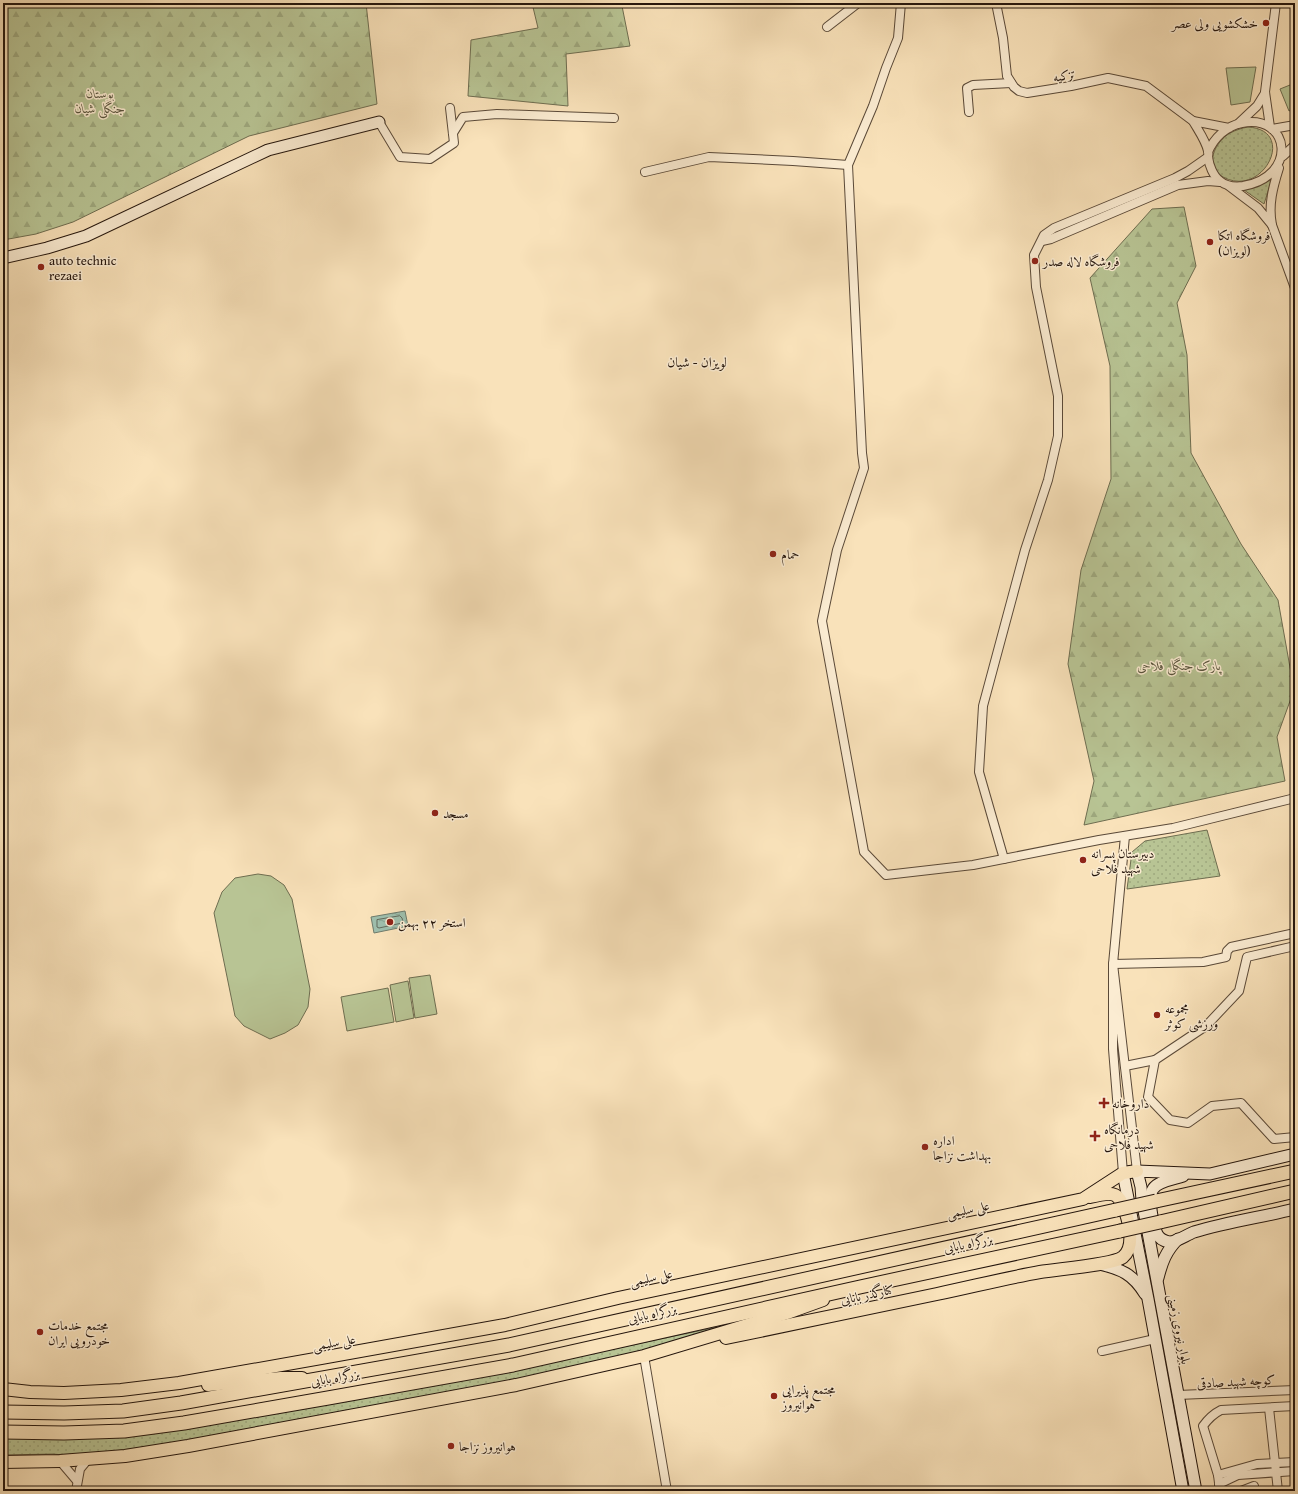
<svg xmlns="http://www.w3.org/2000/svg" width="1298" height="1494" font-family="'Gentium Book Plus',Amiri,serif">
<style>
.grass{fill:url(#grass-dots);stroke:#6e6d50}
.forest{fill:url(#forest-firs);stroke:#6e6d50}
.pitch{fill:#b8c494;stroke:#6e6d50}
.water{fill:url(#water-ripples);stroke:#6e7b6c}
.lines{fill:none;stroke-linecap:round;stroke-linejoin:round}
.shore{stroke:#626a5c;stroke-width:1}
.minor-casing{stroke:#5a4938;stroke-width:10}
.secondary-casing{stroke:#25160d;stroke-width:13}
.primary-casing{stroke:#25160d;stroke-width:14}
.trunk-casing{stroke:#25160d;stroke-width:15}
.minor{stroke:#fbecd2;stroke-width:8}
.secondary{stroke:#fbecd2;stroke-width:11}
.primary{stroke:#f9e2ba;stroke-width:12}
.trunk{stroke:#f9e2ba;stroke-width:13}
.trunk-bridge-casing{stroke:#25160d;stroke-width:15;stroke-linecap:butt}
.trunk-bridge{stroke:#f9e2ba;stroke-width:13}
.poi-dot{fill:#8f2418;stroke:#fbecd2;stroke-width:1.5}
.labels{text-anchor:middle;stroke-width:3;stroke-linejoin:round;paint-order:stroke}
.poi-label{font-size:13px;fill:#25160d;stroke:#fbecd2;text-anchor:start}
.street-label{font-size:13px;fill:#25160d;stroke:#fbecd2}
.park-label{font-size:13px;font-style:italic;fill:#58533c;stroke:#fbecd2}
.neighbourhood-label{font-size:14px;fill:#25160d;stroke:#fbecd2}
</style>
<defs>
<pattern id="grass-dots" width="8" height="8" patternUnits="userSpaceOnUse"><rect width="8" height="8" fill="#b8c494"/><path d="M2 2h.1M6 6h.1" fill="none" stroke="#9ea87e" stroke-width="1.8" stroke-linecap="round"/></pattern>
<pattern id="forest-firs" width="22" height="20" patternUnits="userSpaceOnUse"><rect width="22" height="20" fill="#b8c494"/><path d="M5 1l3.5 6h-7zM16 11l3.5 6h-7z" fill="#9ea87e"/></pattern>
<pattern id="water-ripples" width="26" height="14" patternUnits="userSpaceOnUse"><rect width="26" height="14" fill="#9ebeac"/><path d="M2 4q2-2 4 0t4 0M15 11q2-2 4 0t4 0" fill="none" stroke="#88a393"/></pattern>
</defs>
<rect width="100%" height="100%" fill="#f9e2ba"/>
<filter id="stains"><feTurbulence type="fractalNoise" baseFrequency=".005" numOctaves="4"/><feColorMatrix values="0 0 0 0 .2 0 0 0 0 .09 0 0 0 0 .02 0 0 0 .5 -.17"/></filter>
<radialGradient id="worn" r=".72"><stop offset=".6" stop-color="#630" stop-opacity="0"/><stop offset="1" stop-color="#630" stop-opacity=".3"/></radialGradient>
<g class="grass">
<path d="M 1248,127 C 1298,130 1263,199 1223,177 C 1203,166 1215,142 1230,133 C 1236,130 1242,128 1248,127 Z"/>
<polygon points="1272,179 1264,204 1244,190 1260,185"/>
<polygon points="1207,830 1220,876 1127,889 1132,852 1145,841"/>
<polygon points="741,1322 671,1345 529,1377 161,1445 74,1456 53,1454 3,1455 3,1437 60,1439 613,1349"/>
</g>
<g class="forest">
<polygon points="3,3 366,3 377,104 249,136 73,222 36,234 3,240"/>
<polygon points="532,3 628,3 622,6 630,46 566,54 568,106 468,96 471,40 538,28"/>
<polygon points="1184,207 1196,266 1177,303 1187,355 1191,453 1241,544 1278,600 1294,690 1277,737 1285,781 1084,825 1094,781 1068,664 1081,570 1111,479 1110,366 1090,278 1152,209"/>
</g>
<g class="pitch">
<polygon points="1256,67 1250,102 1231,105 1226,68"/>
<polygon points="1295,83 1295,108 1289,111 1280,89"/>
<polygon points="258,874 271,876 284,885 292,899 310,989 308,1007 298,1025 285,1033 270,1039 244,1026 235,1016 214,913 222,892 235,878"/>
<polygon points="430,975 437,1014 415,1018 409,978"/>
<polygon points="408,981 414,1018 396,1022 390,985"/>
<polygon points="388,988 394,1022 347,1031 341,997"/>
</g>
<polygon class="water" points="405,911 408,926 374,933 371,917"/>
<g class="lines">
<polygon class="shore" points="400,916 402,918 403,922 402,923 379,928 377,927 377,920"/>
<g class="minor-casing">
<g id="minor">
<polyline points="901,3 898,38 886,68 873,106 848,165 862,453 864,468 837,550 822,621 864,852 886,875 973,865 1099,840 1173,828 1295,798"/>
<polyline points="996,3 1003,38 1007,76 1014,87 1019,91 1027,93 1071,86 1108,78 1146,86 1193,121"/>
<polyline points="827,27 858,3"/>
<polyline points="969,112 967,88 973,85 1011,83"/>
<polyline points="379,122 400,157 430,159 454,143 450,108"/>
<polyline points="1239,123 1257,106 1265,93"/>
<polyline points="1270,127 1265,92 1276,3"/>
<polyline points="1272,129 1295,125"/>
<polyline points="453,133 463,117 497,114 614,118"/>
<path d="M 1208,152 C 1214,138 1226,126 1242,123 C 1291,114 1298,177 1243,186 C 1235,187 1226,186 1220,181 C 1213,176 1209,165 1208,157 C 1208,155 1209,154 1208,151 C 1206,141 1198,130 1193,121 L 1229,128"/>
<polyline points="1283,156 1295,145"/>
<polyline points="645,172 709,157 793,161 848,165"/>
<path d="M 1229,186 L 1258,208 L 1272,225 C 1268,205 1273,187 1279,168"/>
<polyline points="1272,225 1295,288"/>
<polyline points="1042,241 1051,239 1178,185 1208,181 1220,182"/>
<polyline points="1125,836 1113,964 1203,962 1226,957 1227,951 1231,947 1295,933"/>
<polyline points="1004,859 979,772 983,706 1025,550 1048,480 1058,436 1058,396 1036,287 1034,255 1044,235 1054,228 1175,178 1188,171 1208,157"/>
<polyline points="1295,946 1247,957 1239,991 1206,1026 1155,1060 1148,1097 1170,1120 1188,1123 1212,1106 1241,1103 1274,1139 1295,1137"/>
<polyline points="1125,1066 1155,1060"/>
<polyline points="1123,1173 1113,1049 1113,964 1137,1171"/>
<polyline points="1102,1351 1155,1339"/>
<polyline points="644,1356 667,1491"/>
<polyline points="1178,1395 1295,1390"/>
<polyline points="1269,1408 1278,1491"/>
<polyline points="60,1461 77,1481"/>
<polyline points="1218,1475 1257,1464 1295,1462"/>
<polyline points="1219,1484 1238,1475 1295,1471"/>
<polyline points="76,1491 80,1469 89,1458"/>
<path d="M 1220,1491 L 1218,1475 L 1203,1426 C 1208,1419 1213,1414 1221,1410 L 1295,1406"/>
<polyline points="1241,1491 1254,1486"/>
</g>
</g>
<g class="secondary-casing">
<g id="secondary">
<polyline points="3,258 47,248 86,236 268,150 379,122"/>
<polyline points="1123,1173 1148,1299 1183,1491"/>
<path d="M 1183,1176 C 1174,1179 1158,1181 1153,1189 C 1147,1198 1153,1225 1157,1234 C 1159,1238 1164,1241 1169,1242 C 1177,1242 1186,1235 1194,1232 C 1227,1222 1262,1217 1295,1209"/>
<path d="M 1099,1264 C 1121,1269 1133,1274 1145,1294"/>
<path d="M 1158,1278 C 1162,1262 1166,1251 1178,1239"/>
<polyline points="1196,1491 1142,1200 1141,1187 1137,1171 1210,1174 1295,1154"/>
</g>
</g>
<g class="primary-casing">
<g id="primary">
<path d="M 726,1338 C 796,1323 867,1309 937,1294 C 971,1287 1006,1278 1040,1272 C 1057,1269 1113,1265 1123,1257 C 1134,1248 1130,1228 1127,1217 C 1119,1191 1115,1191 1090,1197"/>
<polyline points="208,1385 281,1378 302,1378"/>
<polyline points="3,1389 30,1392 64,1393 121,1390 179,1383 321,1358 505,1325 618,1298 1083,1199 1123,1173 1137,1171"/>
<polyline points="3,1462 60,1461 125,1456 188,1446 516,1385 644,1356 787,1313 823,1300"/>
</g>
</g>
<g class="trunk-casing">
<g id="trunk">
<polyline points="1156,1201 1295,1171"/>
<polyline points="1160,1222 1295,1191"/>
<polyline points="3,1412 64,1413 123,1411 181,1403 509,1345 1116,1210"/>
<polyline points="3,1432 64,1433 124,1431 184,1423 328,1398 513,1365 860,1287 1120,1231"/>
</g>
</g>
<use href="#minor" class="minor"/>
<use href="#secondary" class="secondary"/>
<use href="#primary" class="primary"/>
<use href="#trunk" class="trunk"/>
<g class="trunk-bridge-casing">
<g id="trunk-bridge">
<polyline points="1116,1210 1156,1201"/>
<polyline points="1120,1231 1160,1222"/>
</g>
</g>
<use href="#trunk-bridge" class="trunk-bridge"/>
</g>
<g class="poi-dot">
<circle cx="1266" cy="23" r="4"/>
<circle cx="1210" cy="242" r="4"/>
<circle cx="1035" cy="261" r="4"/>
<circle cx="41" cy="267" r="4"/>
<circle cx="773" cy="554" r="4"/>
<circle cx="435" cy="813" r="4"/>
<circle cx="1083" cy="860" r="4"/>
<circle cx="390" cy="922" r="4"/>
<circle cx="1157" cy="1015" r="4"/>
<path d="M1102 1097h4v4h4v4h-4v4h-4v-4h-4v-4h4z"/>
<path d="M1093 1130h4v4h4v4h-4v4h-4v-4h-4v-4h4z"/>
<circle cx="925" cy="1147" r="4"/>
<circle cx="40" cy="1332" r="4"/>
<circle cx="774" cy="1396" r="4"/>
<circle cx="451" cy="1446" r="4"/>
</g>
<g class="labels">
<g class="poi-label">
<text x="1258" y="28" text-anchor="end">خشکشویی ولی عصر</text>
<text x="1218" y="240">فروشگاه اتکا<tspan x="1218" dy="15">(لویزان)</tspan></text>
<text x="49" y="265">auto technic<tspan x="49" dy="15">rezaei</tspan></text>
<text x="1043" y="266">فروشگاه لاله صدر</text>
<text x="781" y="559">حمام</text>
<text x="443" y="818">مسجد</text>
<text x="1091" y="858">دبیرستان پسرانه<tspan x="1091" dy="15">شهید فلاحی</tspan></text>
<text x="398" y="927">استخر ۲۲ بهمن</text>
<text x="1165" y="1013">مجموعه<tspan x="1165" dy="15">ورزشی کوثر</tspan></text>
<text x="1112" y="1108">داروخانه</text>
<text x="1104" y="1134">درمانگاه<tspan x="1104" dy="15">شهید فلاحی</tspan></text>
<text x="933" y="1145">اداره<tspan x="933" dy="15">بهداشت نزاجا</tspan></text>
<text x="48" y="1330">مجتمع خدمات<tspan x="48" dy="15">خودرویی ایران</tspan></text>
<text x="782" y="1394">مجتمع پذیرایی<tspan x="782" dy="15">هوانیروز</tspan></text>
<text x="459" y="1451">هوانیروز نزاجا</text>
</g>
<g class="street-label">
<text transform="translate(1064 75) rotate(-10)" y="5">تزکیه</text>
<text transform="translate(968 1209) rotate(-12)" y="5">علی سلیمی</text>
<text transform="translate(968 1243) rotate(-12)" y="5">بزرگراه بابایی</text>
<text transform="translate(651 1277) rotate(-12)" y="5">علی سلیمی</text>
<text transform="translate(867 1294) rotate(-12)" y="5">کنارگذر بابایی</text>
<text transform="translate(652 1313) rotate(-13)" y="5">بزرگراه بابایی</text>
<text transform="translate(1180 1329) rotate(79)" y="5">بلوار نیروی زمینی</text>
<text transform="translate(334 1342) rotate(-10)" y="5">علی سلیمی</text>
<text transform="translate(335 1377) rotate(-10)" y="5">بزرگراه بابایی</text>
<text transform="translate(1236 1381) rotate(-3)" y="5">کوچه شهید صادقی</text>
</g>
<g class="park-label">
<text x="100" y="98">بوستان<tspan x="100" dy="15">جنگلی شیان</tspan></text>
<text x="1179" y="670">پارک جنگلی فلاحی</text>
</g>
<g class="neighbourhood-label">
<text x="697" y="367">لویزان - شیان</text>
</g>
</g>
<rect width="1298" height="1494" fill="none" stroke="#f9e2ba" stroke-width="16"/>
<rect x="4" y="4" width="1290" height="1486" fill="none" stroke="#25160d" stroke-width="2"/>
<rect x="8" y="8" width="1282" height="1478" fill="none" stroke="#25160d"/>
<rect width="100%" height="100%" filter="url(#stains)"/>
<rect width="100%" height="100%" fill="url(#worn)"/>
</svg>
